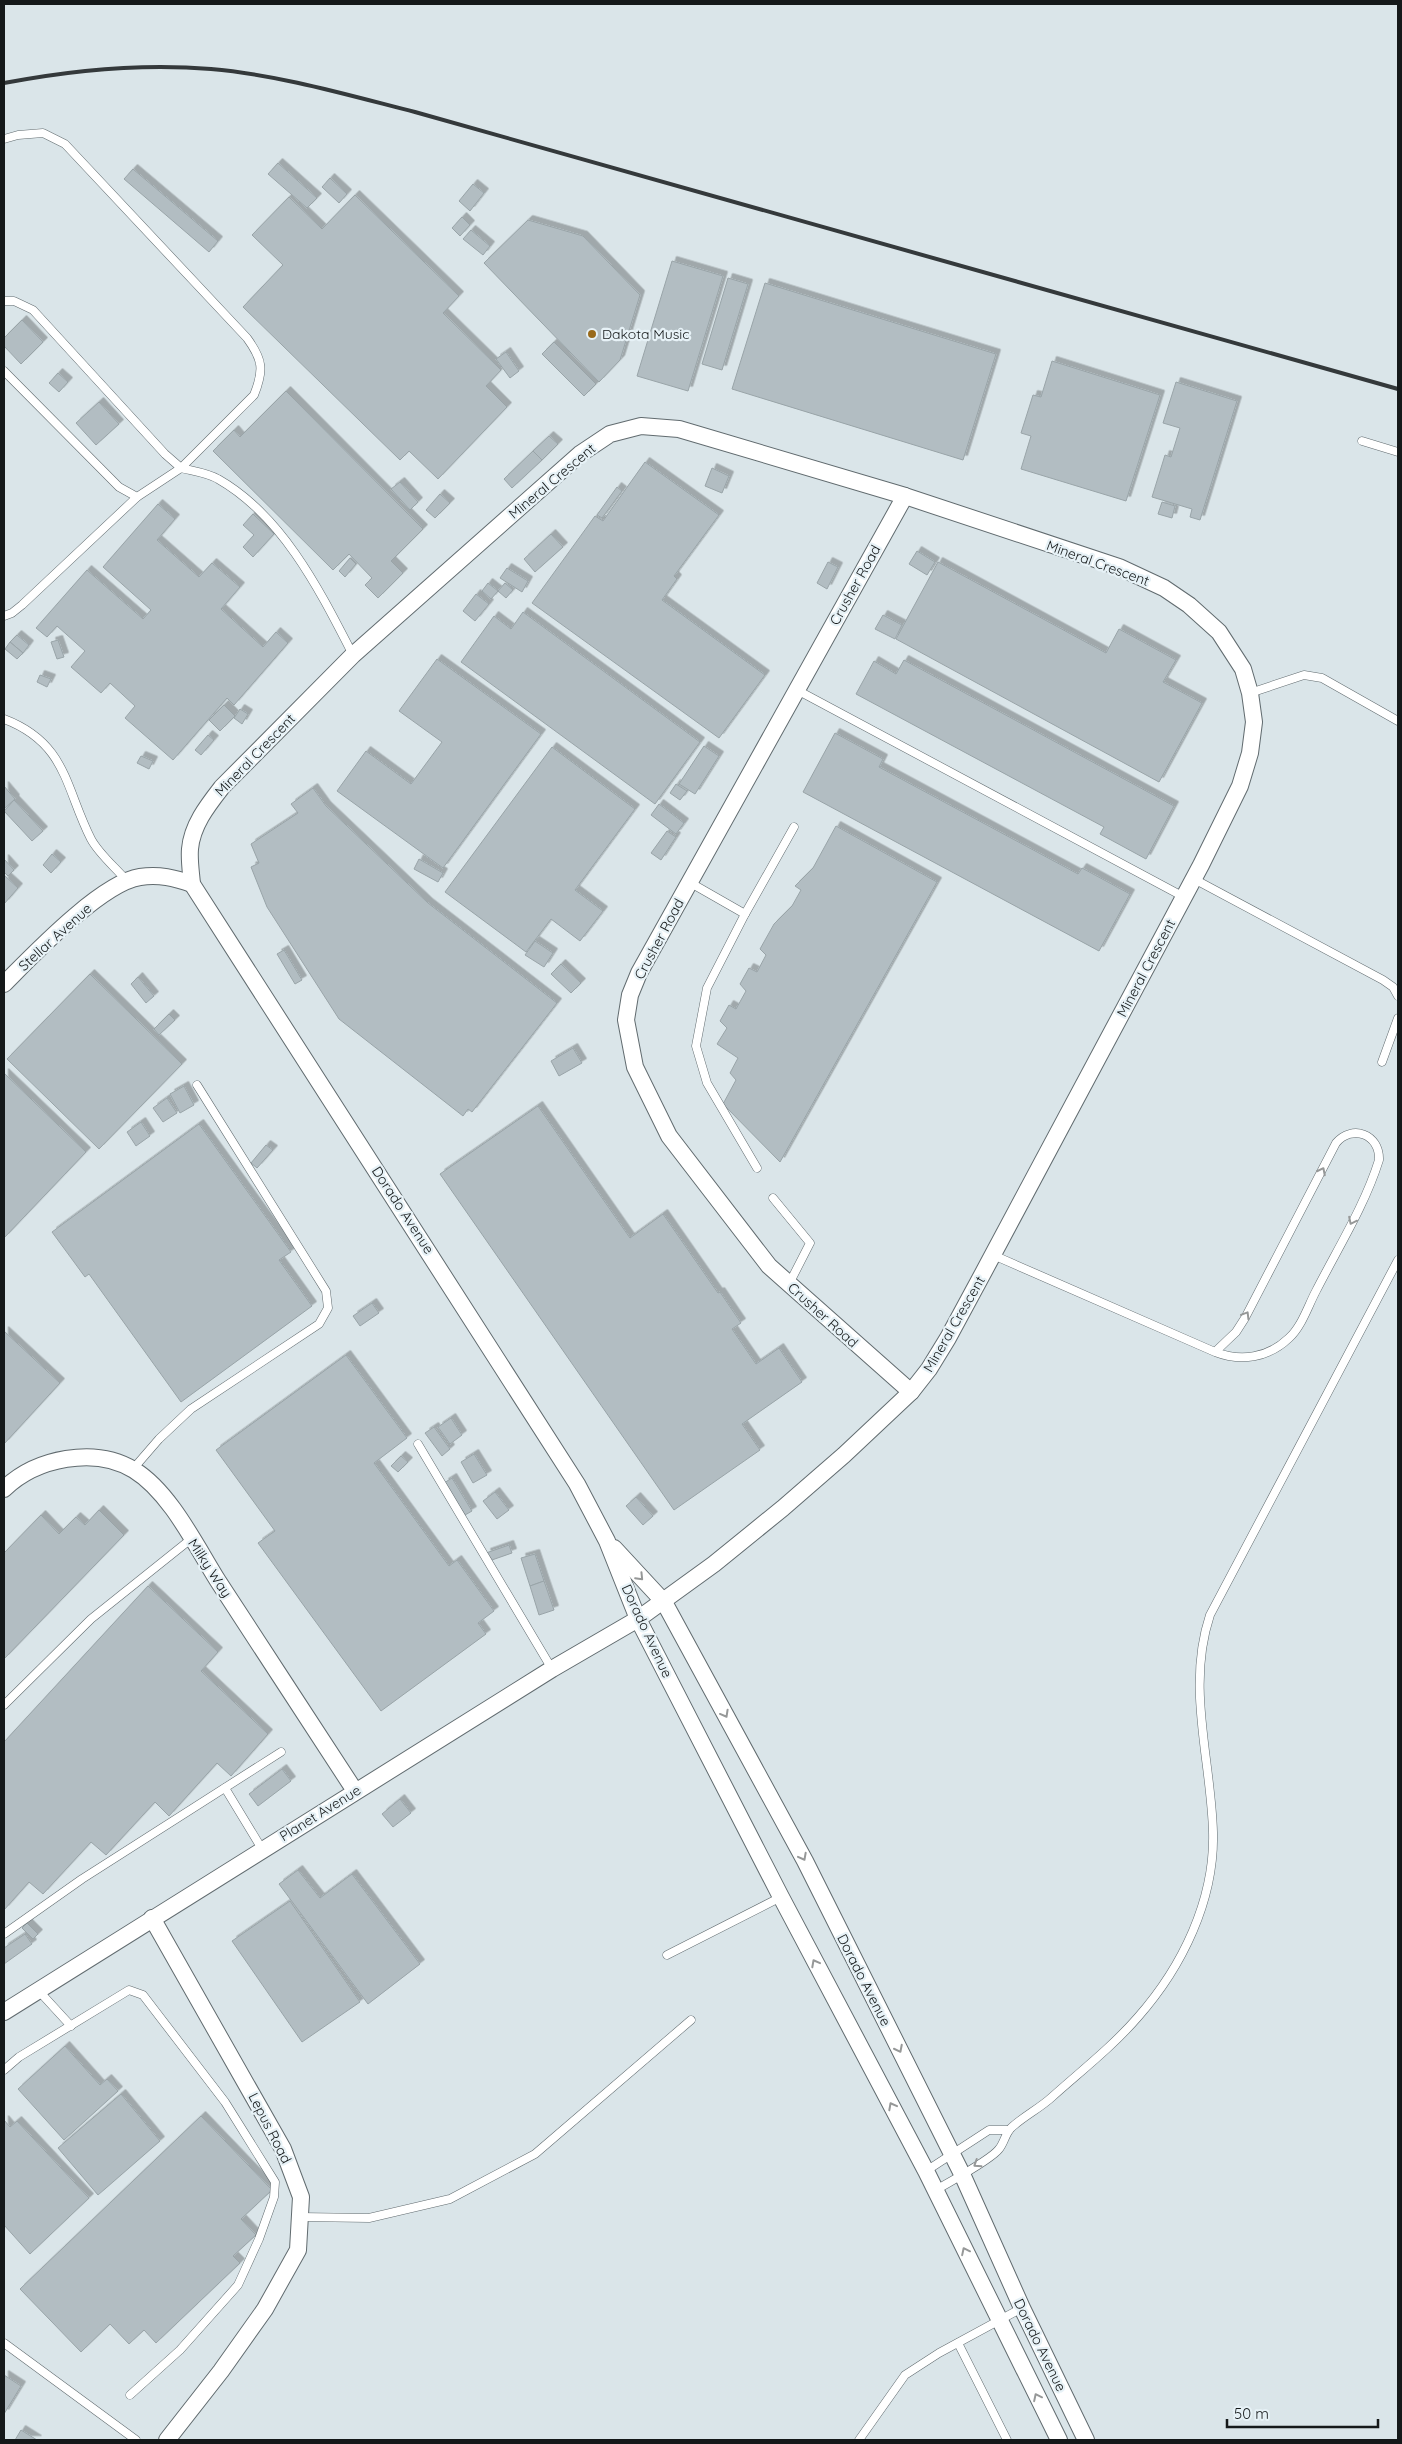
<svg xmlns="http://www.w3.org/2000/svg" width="1402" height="2444" font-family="Quicksand,sans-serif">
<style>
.building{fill:#b2bdc2;stroke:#99a4a8;filter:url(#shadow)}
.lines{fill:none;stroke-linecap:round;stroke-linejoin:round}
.lane-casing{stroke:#616b6f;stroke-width:9}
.street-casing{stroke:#616b6f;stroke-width:18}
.lane{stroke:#fff;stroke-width:8}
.street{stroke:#fff;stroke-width:16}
.rail{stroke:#34393b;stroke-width:4}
.oneway{stroke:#969898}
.poi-dot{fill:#996a1b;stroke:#e7f2f7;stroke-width:2}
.labels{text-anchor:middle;stroke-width:4.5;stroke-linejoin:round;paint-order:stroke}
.poi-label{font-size:14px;fill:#15191a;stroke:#e7f2f7;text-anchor:start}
.street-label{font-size:14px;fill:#15191a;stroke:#e7f2f7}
</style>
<defs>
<filter id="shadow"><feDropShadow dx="4.5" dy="-4.5" stdDeviation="0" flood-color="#0004"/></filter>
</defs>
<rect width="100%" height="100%" fill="#dae5e9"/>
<g class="building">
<polygon points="278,163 317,198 307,208 268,174"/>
<polygon points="133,169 218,241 209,252 124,179"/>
<polygon points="330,178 347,194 339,203 322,187"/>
<polygon points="473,184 484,193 470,211 459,201"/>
<polygon points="355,195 459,296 443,313 501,370 486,386 507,407 438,479 409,451 400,460 243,307 283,265 252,235 289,197 322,229"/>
<polygon points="462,217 470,225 460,236 452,228"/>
<polygon points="528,220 583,236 640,295 620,360 599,382 484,263"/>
<polygon points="471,230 490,246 483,255 463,239"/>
<polygon points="672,261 723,276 688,391 637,376"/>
<polygon points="728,278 748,284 722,370 702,364"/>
<polygon points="765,283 996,354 963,460 732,389"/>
<polygon points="22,320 43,342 21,364 4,346 4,338"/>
<polygon points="554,342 596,384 584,396 542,354"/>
<polygon points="506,352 519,371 510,378 496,359"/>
<polygon points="1052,361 1160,395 1126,501 1021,469 1031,436 1021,433 1033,395 1041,397"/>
<polygon points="58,373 68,382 59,392 49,383"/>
<polygon points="1176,382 1237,401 1200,520 1190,517 1192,509 1152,497 1165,455 1171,457 1180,428 1163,423"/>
<polygon points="286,391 423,529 391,561 403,573 378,598 365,585 372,578 349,554 333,570 213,451 234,430 240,437"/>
<polygon points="99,402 119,424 96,445 76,423"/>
<polygon points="549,436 558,444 542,460 533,451"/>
<polygon points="533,451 542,460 512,488 504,479"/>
<polygon points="645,462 719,515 674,576 677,579 662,600 765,675 719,738 532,603 595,516 603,521"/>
<polygon points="712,468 729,476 722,493 705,486"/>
<polygon points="400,482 418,502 410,510 391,489"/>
<polygon points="617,487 622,491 602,518 597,515"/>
<polygon points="440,494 450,503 435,518 426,510"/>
<polygon points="1162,502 1175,506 1172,518 1158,514"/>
<polygon points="158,504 175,519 157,540 199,577 212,563 240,587 221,609 263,647 276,632 288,643 234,705 227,698 173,760 125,718 135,706 110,683 101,693 71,667 85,651 57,626 47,637 36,628 87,570 143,619 151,610 103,567"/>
<polygon points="253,514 274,534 253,557 243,547 254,535 243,525"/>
<polygon points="551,534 563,547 535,572 524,559"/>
<polygon points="917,551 935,562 927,575 909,564"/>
<polygon points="350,558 356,564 345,577 339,571"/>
<polygon points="828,562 838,567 827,589 817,583"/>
<polygon points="938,562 1106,653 1119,629 1176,660 1163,682 1202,703 1159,782 896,639"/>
<polygon points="507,568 528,581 522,592 500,578"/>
<polygon points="488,583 498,591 491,599 482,591"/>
<polygon points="505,583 513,590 506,598 498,591"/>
<polygon points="476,594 489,604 475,621 463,611"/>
<polygon points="523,612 700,742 655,804 461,662 494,616 511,629"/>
<polygon points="883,615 902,625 895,639 875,629"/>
<polygon points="17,635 29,645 23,653 10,642"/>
<polygon points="58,640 64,657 57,659 51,642"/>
<polygon points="10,642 23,653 17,659 5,649"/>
<polygon points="437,659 541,734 443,868 337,791 366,751 411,784 442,742 399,711"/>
<polygon points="904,660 1174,806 1146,859 1100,834 1104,827 856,694 874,661 896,674"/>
<polygon points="40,675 51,679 47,687 37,682"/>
<polygon points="224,705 235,716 220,731 209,720"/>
<polygon points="240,709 248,714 242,724 234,718"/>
<polygon points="835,733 883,759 879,767 1078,874 1082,868 1130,894 1099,951 803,792"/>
<polygon points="208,735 214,740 201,755 195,750"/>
<polygon points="704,746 719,756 695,794 679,784"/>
<polygon points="552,747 635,809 575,890 603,911 580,941 551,919 526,952 445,892"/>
<polygon points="141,756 153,761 149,769 137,763"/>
<polygon points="676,784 687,791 680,800 670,793"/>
<polygon points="4,786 15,799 4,809"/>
<polygon points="313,788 326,806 428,903 557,1003 472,1112 468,1109 463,1116 339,1019 267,907 251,867 259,863 251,844 298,813 291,804"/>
<polygon points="14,800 43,831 32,841 4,811"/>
<polygon points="659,804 684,823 676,834 651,815"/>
<polygon points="836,826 937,882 780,1162 723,1104 736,1080 730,1073 738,1058 717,1044 727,1028 720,1021 729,1005 736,1009 746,991 740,984 749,968 757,972 766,955 760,949 774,924 792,906 801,890 795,886 813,868"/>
<polygon points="667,831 676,837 661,860 651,853"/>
<polygon points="52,854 61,862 51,873 43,865"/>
<polygon points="4,859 14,870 8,876 4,872"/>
<polygon points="419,859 443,873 438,882 414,869"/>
<polygon points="4,875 18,888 4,904"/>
<polygon points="535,941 553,953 544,967 525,955"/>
<polygon points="284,950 302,980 295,984 277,954"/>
<polygon points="561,964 581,983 571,993 551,974"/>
<polygon points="90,974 182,1064 99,1149 7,1059"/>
<polygon points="138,977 154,996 146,1003 131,984"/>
<polygon points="169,1014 175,1020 159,1035 154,1029"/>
<polygon points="573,1048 582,1063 559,1076 551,1061"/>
<polygon points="4,1073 86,1152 4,1238"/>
<polygon points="184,1086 194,1105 180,1113 170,1094"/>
<polygon points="167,1098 177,1113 163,1122 153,1108"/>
<polygon points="538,1106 630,1238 663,1214 718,1293 720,1292 741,1323 732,1329 756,1364 779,1348 802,1382 742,1424 760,1450 674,1510 440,1174"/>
<polygon points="141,1122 150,1136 136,1146 127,1132"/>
<polygon points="199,1124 291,1252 279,1260 312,1306 181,1402 89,1274 85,1277 52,1232"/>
<polygon points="266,1145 273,1150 257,1168 251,1163"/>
<polygon points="372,1303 379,1313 360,1326 353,1316"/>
<polygon points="4,1331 60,1383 4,1444"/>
<polygon points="346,1355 407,1438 374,1463 449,1566 457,1560 494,1611 478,1623 486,1634 381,1711 258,1543 275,1531 216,1450"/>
<polygon points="451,1418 462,1435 450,1444 438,1427"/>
<polygon points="434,1427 450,1449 442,1456 425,1433"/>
<polygon points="474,1454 487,1475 473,1483 461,1462"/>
<polygon points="401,1456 408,1462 398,1472 391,1466"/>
<polygon points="452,1478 472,1511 465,1515 444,1483"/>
<polygon points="495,1492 509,1510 497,1519 483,1501"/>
<polygon points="636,1497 653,1516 643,1525 626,1506"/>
<polygon points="99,1510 124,1535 4,1659 4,1553 41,1515 59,1534 76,1517 85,1525"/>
<polygon points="509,1545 512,1553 489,1561 486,1553"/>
<polygon points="535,1554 544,1581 530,1586 521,1558"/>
<polygon points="544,1581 554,1610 539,1615 530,1586"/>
<polygon points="148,1586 218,1652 201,1671 268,1734 231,1776 217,1763 169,1816 155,1802 106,1855 91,1842 43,1894 29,1882 4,1910 4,1742"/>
<polygon points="282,1769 291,1781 258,1806 249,1794"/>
<polygon points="400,1799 411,1813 393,1827 382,1814"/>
<polygon points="298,1870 320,1898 352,1874 420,1964 368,2004 279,1884"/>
<polygon points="290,1901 360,2002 302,2042 232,1941"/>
<polygon points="27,1923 38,1934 33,1939 22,1928"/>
<polygon points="25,1934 32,1944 4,1964 4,1948"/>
<polygon points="65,2046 100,2085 107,2079 118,2091 64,2140 18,2089"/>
<polygon points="121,2094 160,2141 98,2195 58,2148"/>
<polygon points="201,2116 272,2190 241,2219 256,2235 233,2256 240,2263 156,2343 144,2330 129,2344 110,2324 81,2352 20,2289"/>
<polygon points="4,2120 10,2127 17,2121 89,2198 30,2254 4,2225"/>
<polygon points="4,2375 21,2386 4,2414"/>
<polygon points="21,2430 37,2440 15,2440"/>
</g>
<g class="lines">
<g class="lane-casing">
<g id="lane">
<path d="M 4,139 L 18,135 L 43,133 L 65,144 L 247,338 C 263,360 264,370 254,395 L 181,468 C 193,471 208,473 218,479 C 283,516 320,591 353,655"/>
<polyline points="4,301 14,301 33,310 165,454 181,468 137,497 119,487 4,371"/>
<polyline points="1362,441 1398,452"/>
<polyline points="4,616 12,613 22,605 137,497"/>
<polyline points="797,690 1184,897"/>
<polyline points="1250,693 1304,675 1322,678 1398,721"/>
<path d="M 4,719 C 67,743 65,788 91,839 C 99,854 115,867 126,880"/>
<polyline points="1194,879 1383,980 1393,987 1398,996"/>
<polyline points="689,882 745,914 707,988 696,1046 707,1083 757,1168"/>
<polyline points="745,914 794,827"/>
<polyline points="1382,1062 1398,1018"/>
<polyline points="773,1198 810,1243 789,1284"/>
<path d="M 993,1255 L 1215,1352 C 1241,1362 1268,1358 1289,1338 C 1302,1326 1308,1306 1316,1291 C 1338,1248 1365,1205 1379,1160 C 1380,1134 1352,1124 1336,1143 L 1245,1318 L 1236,1332 L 1215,1352"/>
<polyline points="418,1444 552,1669"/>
<polyline points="133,1469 159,1439 191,1409 319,1324 328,1308 326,1291 197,1085"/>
<polyline points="4,1705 91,1619 191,1539"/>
<polyline points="225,1788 262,1849"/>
<polyline points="4,1934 82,1879 281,1752"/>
<polyline points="667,1955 781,1897"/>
<polyline points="38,1990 71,2026"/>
<polyline points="4,2070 19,2057 129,1990 143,1995 225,2102 275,2182 274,2197 259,2239 238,2285 180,2350 130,2395"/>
<polyline points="926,2171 989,2130 1009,2130"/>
<path d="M 936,2190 C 949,2182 991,2160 999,2149 C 1004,2143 1005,2135 1010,2129 C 1022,2117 1039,2109 1052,2097 C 1081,2071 1112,2047 1138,2017 C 1182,1967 1215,1900 1213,1832 C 1211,1759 1186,1687 1210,1615 L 1398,1260"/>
<polyline points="300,2217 369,2218 450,2199 535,2154 691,2020"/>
<polyline points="4,2343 136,2440"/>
<polyline points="958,2343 1007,2440"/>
<polyline points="859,2440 905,2375 939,2353 1022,2308"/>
</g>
</g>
<g class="street-casing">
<g id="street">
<polyline points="905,496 639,973 630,995 626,1020 635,1067 669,1136 769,1266 911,1392"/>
<path d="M 4,984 C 33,955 101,883 140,877 C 159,874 175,878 192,884"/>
<path d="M 4,1489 C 36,1458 95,1446 134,1470 C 170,1492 196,1546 218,1581 C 264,1651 309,1721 355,1791"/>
<polyline points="614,1548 664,1602 805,1861 962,2174 1022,2308 1086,2440"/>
<polyline points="152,1918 283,2149 301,2197 298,2250 265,2309 221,2371 167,2440"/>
<path d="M 4,2012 L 552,1669 L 638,1619 L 714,1564 L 783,1508 L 844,1455 L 911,1392 L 929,1369 L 948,1338 L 982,1275 L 1201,865 L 1240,786 L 1250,753 L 1254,722 L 1250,693 L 1243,669 L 1219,632 L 1189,605 L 1164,588 L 1119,567 L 905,496 L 679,429 L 641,426 L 610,434 L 580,454 L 353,655 L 222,787 C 208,805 192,825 190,849 C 189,860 191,872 192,884 L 577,1484 L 607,1541 L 638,1619 L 781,1897 L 926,2171 L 1059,2440"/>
</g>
</g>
<use href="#lane" class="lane"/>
<use href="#street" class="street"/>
<path class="rail" d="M 4,83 C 72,70 141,63 211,69 C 280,75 348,95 415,112 L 1398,389"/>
</g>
<defs><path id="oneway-chevron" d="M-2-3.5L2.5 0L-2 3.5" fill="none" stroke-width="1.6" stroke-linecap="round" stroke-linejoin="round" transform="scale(1.25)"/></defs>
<g class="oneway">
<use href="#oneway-chevron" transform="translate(1322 1171) rotate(-63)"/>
<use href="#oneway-chevron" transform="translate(1352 1221) rotate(116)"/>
<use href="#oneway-chevron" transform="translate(1246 1315) rotate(-59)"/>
<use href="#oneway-chevron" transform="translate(640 1577) rotate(46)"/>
<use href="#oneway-chevron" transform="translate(725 1714) rotate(61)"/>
<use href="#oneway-chevron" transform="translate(803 1857) rotate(62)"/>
<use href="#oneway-chevron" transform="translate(815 1963) rotate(-118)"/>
<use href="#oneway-chevron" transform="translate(899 2049) rotate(63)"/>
<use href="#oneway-chevron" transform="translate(892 2106) rotate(-118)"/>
<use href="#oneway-chevron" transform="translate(977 2164) rotate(147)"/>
<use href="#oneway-chevron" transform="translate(965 2251) rotate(-116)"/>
<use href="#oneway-chevron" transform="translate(1037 2397) rotate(-116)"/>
</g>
<circle class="poi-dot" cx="592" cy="334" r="5"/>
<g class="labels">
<g class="poi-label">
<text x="602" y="339">Dakota Music</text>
</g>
<g class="street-label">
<text transform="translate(552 481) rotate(-40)" y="5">Mineral Crescent</text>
<text transform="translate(1098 563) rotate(20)" y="5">Mineral Crescent</text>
<text transform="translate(855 585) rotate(-61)" y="5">Crusher Road</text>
<text transform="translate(255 755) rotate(-46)" y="5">Mineral Crescent</text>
<text transform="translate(55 937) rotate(-42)" y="5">Stellar Avenue</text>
<text transform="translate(659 939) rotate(-62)" y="5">Crusher Road</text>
<text transform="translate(1146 968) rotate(-62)" y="5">Mineral Crescent</text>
<text transform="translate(403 1210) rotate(57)" y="5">Dorado Avenue</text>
<text transform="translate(823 1315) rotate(42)" y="5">Crusher Road</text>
<text transform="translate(954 1324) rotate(-60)" y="5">Mineral Crescent</text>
<text transform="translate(210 1568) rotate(57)" y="5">Milky Way</text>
<text transform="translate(647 1631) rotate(65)" y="5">Dorado Avenue</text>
<text transform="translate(320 1813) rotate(-32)" y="5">Planet Avenue</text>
<text transform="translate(864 1980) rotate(63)" y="5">Dorado Avenue</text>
<text transform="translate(270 2128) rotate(63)" y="5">Lepus Road</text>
<text transform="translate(1040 2345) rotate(64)" y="5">Dorado Avenue</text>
</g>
</g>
<rect width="1402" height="2444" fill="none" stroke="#15191a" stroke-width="10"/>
<path d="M1227 2419v8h151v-8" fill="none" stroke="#15191a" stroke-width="2.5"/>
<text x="1234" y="2419" font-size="15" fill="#15191a" stroke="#e7f2f7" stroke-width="4" paint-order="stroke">50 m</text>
</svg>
